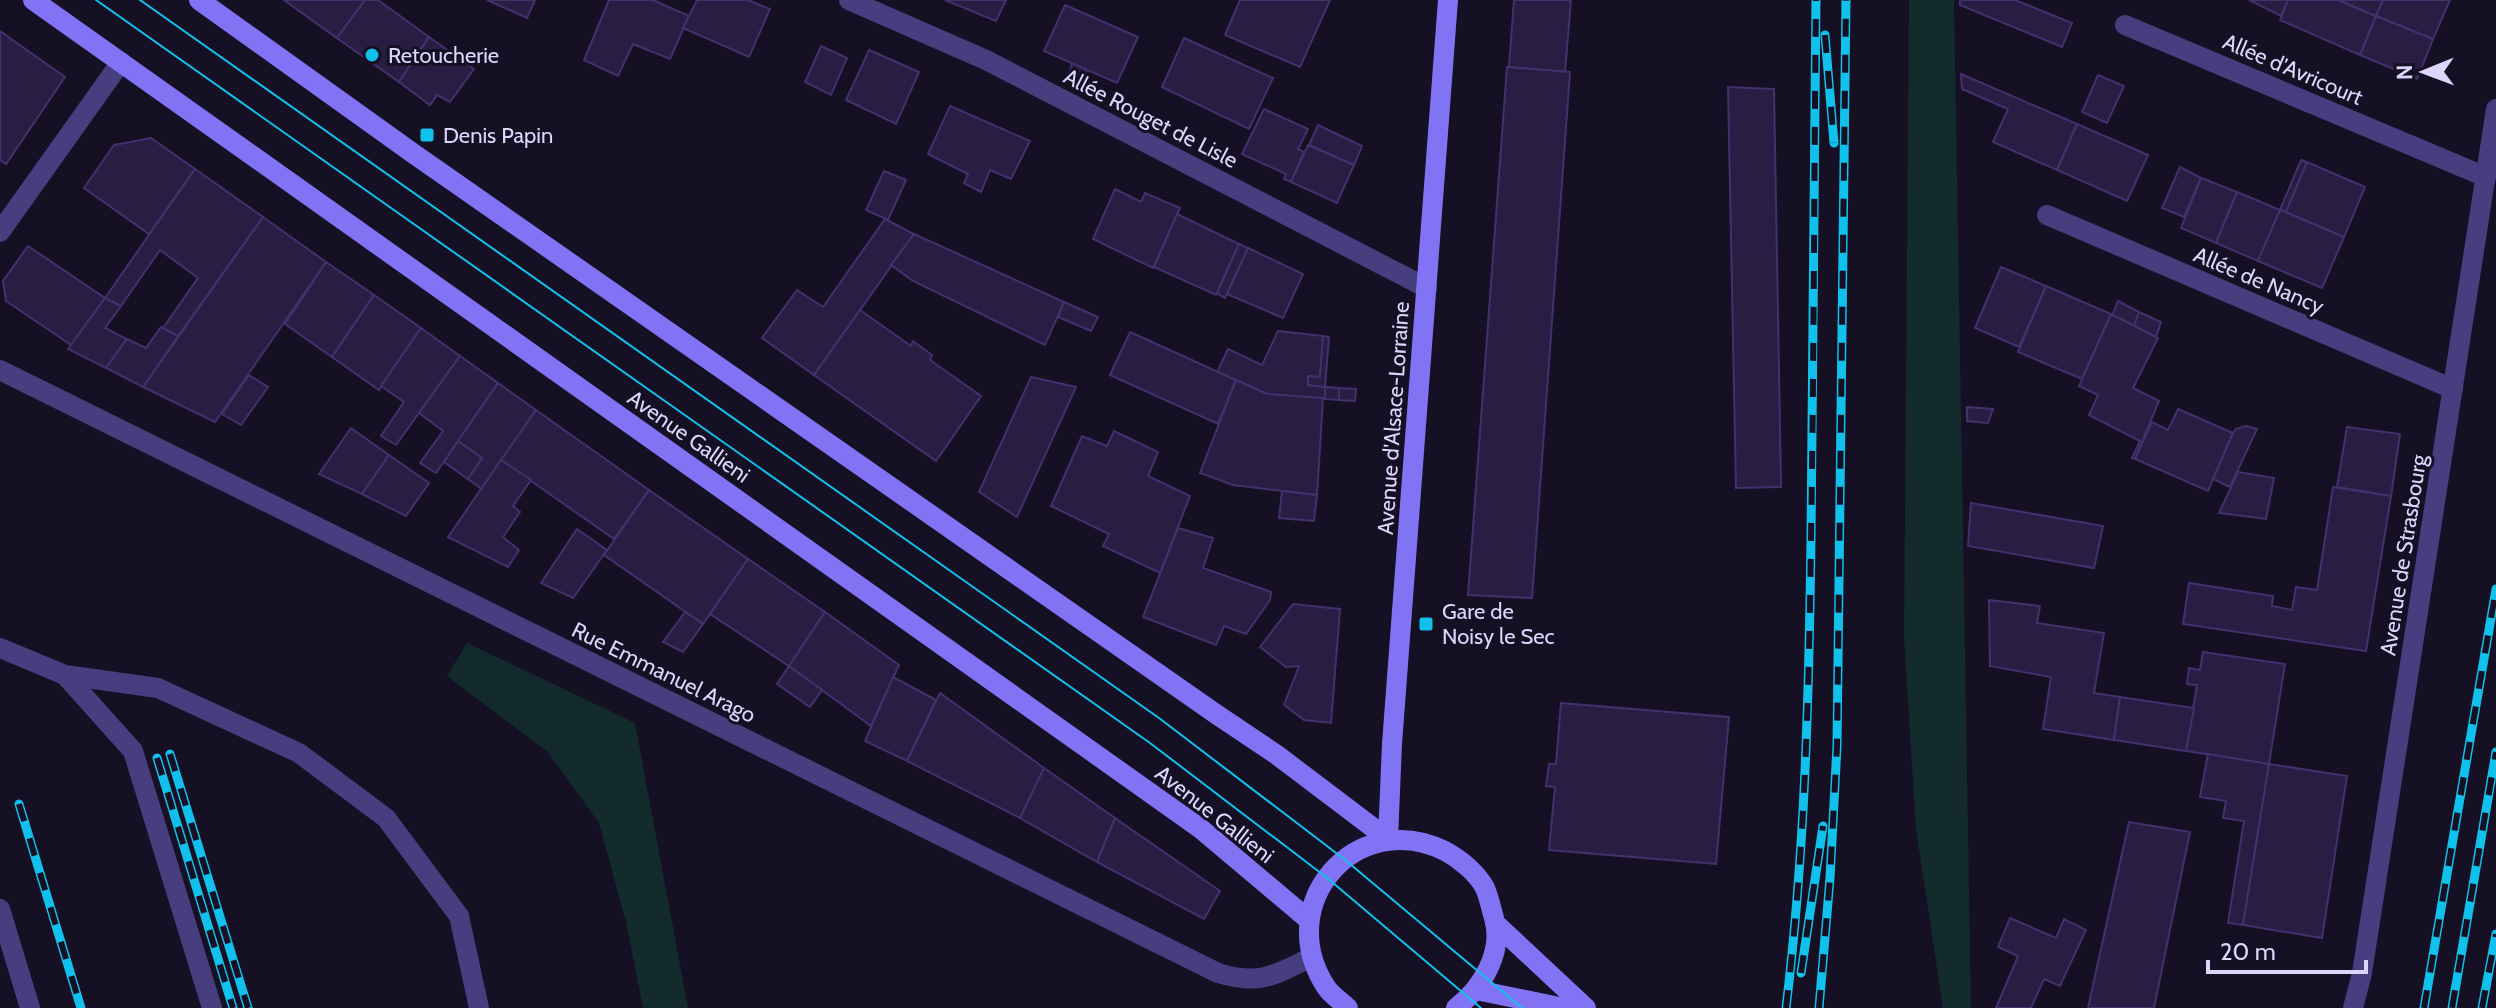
<svg xmlns="http://www.w3.org/2000/svg" width="2496" height="1008" font-family="Cabin,sans-serif">
<style>
.green{fill:#132b2d}
.building{fill:#281d43;stroke:#43316d;stroke-width:2}
.lines{fill:none;stroke-linecap:round;stroke-linejoin:round}
.lane{stroke:#473e7f;stroke-width:20}
.street{stroke:#473e7f;stroke-width:20}
.secondary{stroke:#8273f5;stroke-width:20}
.tram{stroke:#11c1ec;stroke-width:2}
.rail-casing{stroke:#11c1ec;stroke-width:9}
.rail{stroke:#151023;stroke-width:6;stroke-dasharray:18;stroke-linecap:butt}
.poi-dot{fill:#11c1ec;stroke:#151023;stroke-width:3}
.labels{text-anchor:middle;stroke-width:6;stroke-linejoin:round;paint-order:stroke}
.poi-label{font-size:22px;fill:#ddd5fc;stroke:#151023;text-anchor:start}
.street-label{font-size:22px;fill:#ddd5fc;stroke:#151023}
</style>
<rect width="100%" height="100%" fill="#151023"/>
<g class="green">
<polygon points="1909,0 1954,0 1971,1008 1943,1008 1916,829 1904,639"/>
<polygon points="467,643 635,723 688,1008 643,1008 626,922 599,823 547,751 447,676"/>
</g>
<g class="building">
<polygon points="284,0 365,0 337,38"/>
<polygon points="365,0 378,0 429,37 399,82 337,38"/>
<polygon points="487,0 535,0 527,18"/>
<polygon points="609,0 653,0 689,16 670,59 633,44 618,76 584,60"/>
<polygon points="697,0 748,0 770,9 749,57 683,28"/>
<polygon points="945,0 1006,0 996,21"/>
<polygon points="1240,0 1330,0 1300,67 1225,35"/>
<polygon points="1514,0 1571,0 1565,72 1509,67"/>
<polygon points="1960,0 2015,0 2072,23 2062,47 1960,5"/>
<polygon points="2249,0 2288,0 2281,16"/>
<polygon points="2288,0 2338,0 2376,16 2360,55 2280,20"/>
<polygon points="2338,0 2383,0 2376,16"/>
<polygon points="2383,0 2450,0 2433,39 2376,16"/>
<polygon points="1065,5 1138,37 1117,83 1044,51"/>
<polygon points="2376,16 2433,39 2417,79 2360,55"/>
<polygon points="0,31 65,77 6,164 0,160"/>
<polygon points="429,37 474,69 450,102 437,95 430,105 399,82"/>
<polygon points="1184,38 1273,78 1249,129 1162,87"/>
<polygon points="821,46 847,58 831,95 805,82"/>
<polygon points="869,50 919,72 896,124 846,100"/>
<polygon points="1072,63 1087,70 1084,77 1070,71"/>
<polygon points="1507,67 1570,72 1532,598 1468,595"/>
<polygon points="1961,74 2077,124 2057,170 1993,142 2008,109 1962,89"/>
<polygon points="2098,75 2124,86 2107,123 2082,112"/>
<polygon points="1728,87 1774,89 1781,487 1736,488"/>
<polygon points="950,106 1030,141 1011,179 990,170 981,192 964,183 968,174 928,154"/>
<polygon points="1264,109 1308,129 1298,149 1304,152 1291,182 1284,179 1286,174 1242,154"/>
<polygon points="2077,124 2148,155 2127,201 2057,170"/>
<polygon points="1318,125 1362,146 1354,165 1309,145"/>
<polygon points="151,138 195,169 149,234 84,188 114,145"/>
<polygon points="1308,145 1354,165 1337,203 1291,182"/>
<polygon points="2301,160 2307,162 2286,212 2280,210"/>
<polygon points="2307,162 2365,187 2344,237 2286,212"/>
<polygon points="2180,167 2201,178 2184,217 2162,208"/>
<polygon points="195,169 263,217 178,336 163,328 198,278 160,250 121,306 105,298"/>
<polygon points="884,171 906,180 888,220 866,210"/>
<polygon points="2201,178 2237,192 2216,243 2181,228"/>
<polygon points="1115,189 1141,202 1145,193 1180,208 1153,268 1093,239"/>
<polygon points="2237,192 2280,210 2258,261 2216,243"/>
<polygon points="2280,210 2344,237 2322,288 2258,261"/>
<polygon points="1177,214 1239,244 1216,295 1154,267"/>
<polygon points="263,217 326,262 215,422 143,387"/>
<polygon points="885,219 914,234 814,375 762,338 797,290 823,307"/>
<polygon points="914,234 1064,302 1045,345 913,281 891,265"/>
<polygon points="1239,244 1248,248 1225,298 1217,293"/>
<polygon points="28,246 105,298 71,345 6,301 3,281"/>
<polygon points="1248,248 1303,274 1283,318 1227,294"/>
<polygon points="326,262 374,295 332,357 285,324"/>
<polygon points="2001,267 2046,286 2019,347 1975,328"/>
<polygon points="2046,286 2111,314 2082,379 2018,352"/>
<polygon points="374,295 421,328 379,390 332,357"/>
<polygon points="105,298 121,306 105,328 127,339 106,368 68,349"/>
<polygon points="2118,301 2139,312 2134,326 2112,316"/>
<polygon points="1064,302 1098,317 1091,331 1058,317"/>
<polygon points="860,310 911,346 913,341 932,355 930,360 981,396 936,461 814,375"/>
<polygon points="2139,312 2161,322 2156,337 2134,326"/>
<polygon points="2111,314 2158,338 2133,388 2159,401 2135,459 2132,458 2140,441 2089,415 2098,395 2079,386"/>
<polygon points="161,327 178,336 143,387 106,368 127,339 146,348"/>
<polygon points="421,328 460,356 396,445 381,436 404,402 381,386"/>
<polygon points="1278,331 1323,336 1320,377 1308,376 1308,385 1325,387 1325,399 1267,394 1217,372 1228,349 1262,365"/>
<polygon points="1130,332 1236,380 1218,424 1110,375"/>
<polygon points="1323,336 1329,337 1325,387 1308,385 1308,376 1320,377"/>
<polygon points="460,356 498,383 436,473 420,463 443,431 419,413"/>
<polygon points="249,375 268,387 241,425 222,414"/>
<polygon points="1031,377 1076,387 1017,517 979,492"/>
<polygon points="1236,380 1267,394 1323,398 1317,495 1233,485 1200,473"/>
<polygon points="498,383 536,410 482,489 468,479 482,458 458,441"/>
<polygon points="1325,387 1339,388 1339,400 1325,399"/>
<polygon points="1339,388 1356,389 1355,401 1339,400"/>
<polygon points="1967,407 1993,409 1988,423 1967,421"/>
<polygon points="2178,409 2233,433 2208,491 2135,459 2152,422 2168,430"/>
<polygon points="536,410 649,490 614,539 501,460"/>
<polygon points="2246,426 2257,429 2230,487 2213,479 2233,433 2236,429"/>
<polygon points="2347,427 2400,434 2391,496 2337,487"/>
<polygon points="351,428 389,455 362,494 319,474"/>
<polygon points="1114,431 1158,452 1148,476 1190,496 1160,573 1103,546 1109,534 1051,506 1082,436 1107,446"/>
<polygon points="458,441 482,458 468,479 444,462"/>
<polygon points="389,455 429,483 406,516 362,494"/>
<polygon points="501,460 531,480 513,506 520,512 503,537 519,550 508,567 448,537"/>
<polygon points="2238,472 2274,478 2266,519 2219,513"/>
<polygon points="2333,487 2391,496 2366,651 2183,624 2189,583 2273,596 2272,606 2292,610 2296,587 2317,590"/>
<polygon points="649,490 748,559 703,624 604,555"/>
<polygon points="1282,491 1317,495 1314,521 1279,518"/>
<polygon points="1971,503 2103,526 2094,568 1968,546"/>
<polygon points="1178,528 1213,538 1203,568 1271,592 1270,600 1246,634 1224,626 1216,645 1143,617"/>
<polygon points="577,529 607,550 573,598 541,583"/>
<polygon points="748,559 825,612 789,666 710,614"/>
<polygon points="1989,600 2040,606 2037,623 2104,633 2094,693 2120,697 2114,740 2043,729 2051,677 1990,666"/>
<polygon points="1293,604 1340,609 1331,723 1304,720 1284,705 1299,666 1286,667 1260,647"/>
<polygon points="685,612 703,624 683,652 663,642"/>
<polygon points="825,612 899,665 871,726 789,666"/>
<polygon points="2203,652 2285,664 2269,764 2186,751 2197,685 2187,684 2189,668 2200,670"/>
<polygon points="789,666 822,690 810,707 777,684"/>
<polygon points="893,677 936,700 907,761 865,741"/>
<polygon points="940,693 1044,768 1020,818 907,761"/>
<polygon points="2120,697 2194,708 2186,751 2114,740"/>
<polygon points="1561,703 1729,717 1716,864 1549,850 1555,787 1546,786 1549,764 1556,764"/>
<polygon points="2208,754 2269,764 2243,925 2228,923 2244,821 2223,818 2226,801 2200,797"/>
<polygon points="2269,764 2347,776 2322,938 2243,925"/>
<polygon points="1044,768 1115,818 1097,862 1020,818"/>
<polygon points="1115,818 1220,891 1204,919 1097,862"/>
<polygon points="2129,822 2190,832 2154,1008 2088,1008"/>
<polygon points="2010,918 2056,938 2064,919 2086,930 2060,986 2044,979 2031,1008 1996,1008 2018,956 1998,947"/>
</g>
<g class="lines">
<g class="lane">
<polyline points="2125,25 2486,177"/>
<polyline points="2047,215 2453,389"/>
<polyline points="0,648 65,675 158,688 299,753 386,818 459,916 479,1008"/>
<polyline points="65,675 133,751 212,1008"/>
<polyline points="0,909 30,1008"/>
</g>
<g class="street">
<polyline points="849,0 986,60 1427,288"/>
<polyline points="0,232 121,62"/>
<path d="M 0,370 L 1218,973 C 1261,986 1274,975 1312,957"/>
<polyline points="2353,1008 2362,973 2496,109"/>
</g>
<g class="secondary">
<polyline points="33,0 1201,829 1309,920"/>
<polyline points="199,0 414,154 1216,714 1277,755 1388,839"/>
<polyline points="1388,839 1392,744 1448,0"/>
<polyline points="1495,923 1586,1008"/>
<polyline points="1476,990 1564,1008"/>
<path d="M 1348,1008 C 1341,1001 1331,995 1326,987 C 1272,904 1356,807 1445,851 C 1460,859 1477,873 1485,888 C 1489,897 1491,908 1494,918 C 1504,952 1482,988 1456,1008"/>
</g>
<g class="tram">
<polyline points="96,0 1150,743 1326,877 1481,1008"/>
<polyline points="140,0 1159,718 1344,859 1522,1008"/>
</g>
<g class="rail-casing">
<g id="rail">
<polyline points="1825,35 1834,143"/>
<polyline points="170,754 248,1008"/>
<polyline points="157,758 233,1008"/>
<polyline points="19,804 81,1008"/>
<polyline points="1801,973 1823,826"/>
<path d="M 1786,1008 C 1805,852 1809,695 1811,538 C 1814,358 1814,179 1816,0"/>
<polyline points="1819,1008 1830,878 1837,746 1846,0"/>
<polyline points="2424,1008 2496,589"/>
<polyline points="2452,1008 2496,752"/>
<polyline points="2482,1008 2496,934"/>
</g>
</g>
<use href="#rail" class="rail"/>
</g>
<g class="poi-dot">
<circle cx="372" cy="55" r="8"/>
<rect x="419" y="127" width="16" height="16" rx="4"/>
<rect x="1418" y="616" width="16" height="16" rx="4"/>
</g>
<g class="labels">
<g class="poi-label">
<text x="388" y="63">Retoucherie</text>
<text x="443" y="143">Denis Papin</text>
<text x="1442" y="619">Gare de<tspan x="1442" dy="25">Noisy le Sec</tspan></text>
</g>
<g class="street-label">
<text transform="translate(2293 69) rotate(23)" y="8">Allée d'Avricourt</text>
<text transform="translate(1151 118) rotate(27)" y="8">Allée Rouget de Lisle</text>
<text transform="translate(2259 280) rotate(23)" y="8">Allée de Nancy</text>
<text transform="translate(1393 418) rotate(-86)" y="8">Avenue d'Alsace-Lorraine</text>
<text transform="translate(689 436) rotate(35)" y="8">Avenue Gallieni</text>
<text transform="translate(2403 555) rotate(-81)" y="8">Avenue de Strasbourg</text>
<text transform="translate(664 672) rotate(26)" y="8">Rue Emmanuel Arago</text>
<text transform="translate(1215 814) rotate(38)" y="8">Avenue Gallieni</text>
</g>
</g>
<g transform="translate(2424 72) rotate(269)" stroke="#151023" stroke-width="6" paint-order="stroke">
<path d="M0-6L14 30L0 20L-14 30Z" fill="#ddd5fc"/>
<text y="-12" font-size="22" font-weight="bold" text-anchor="middle" fill="#ddd5fc">N</text>
</g>
<path d="M2208 960v12h158v-12" fill="none" stroke="#ddd5fc" stroke-width="4"/>
<text x="2220" y="960" font-size="24" fill="#ddd5fc" stroke="#151023" stroke-width="6" paint-order="stroke">20 m</text>
</svg>
